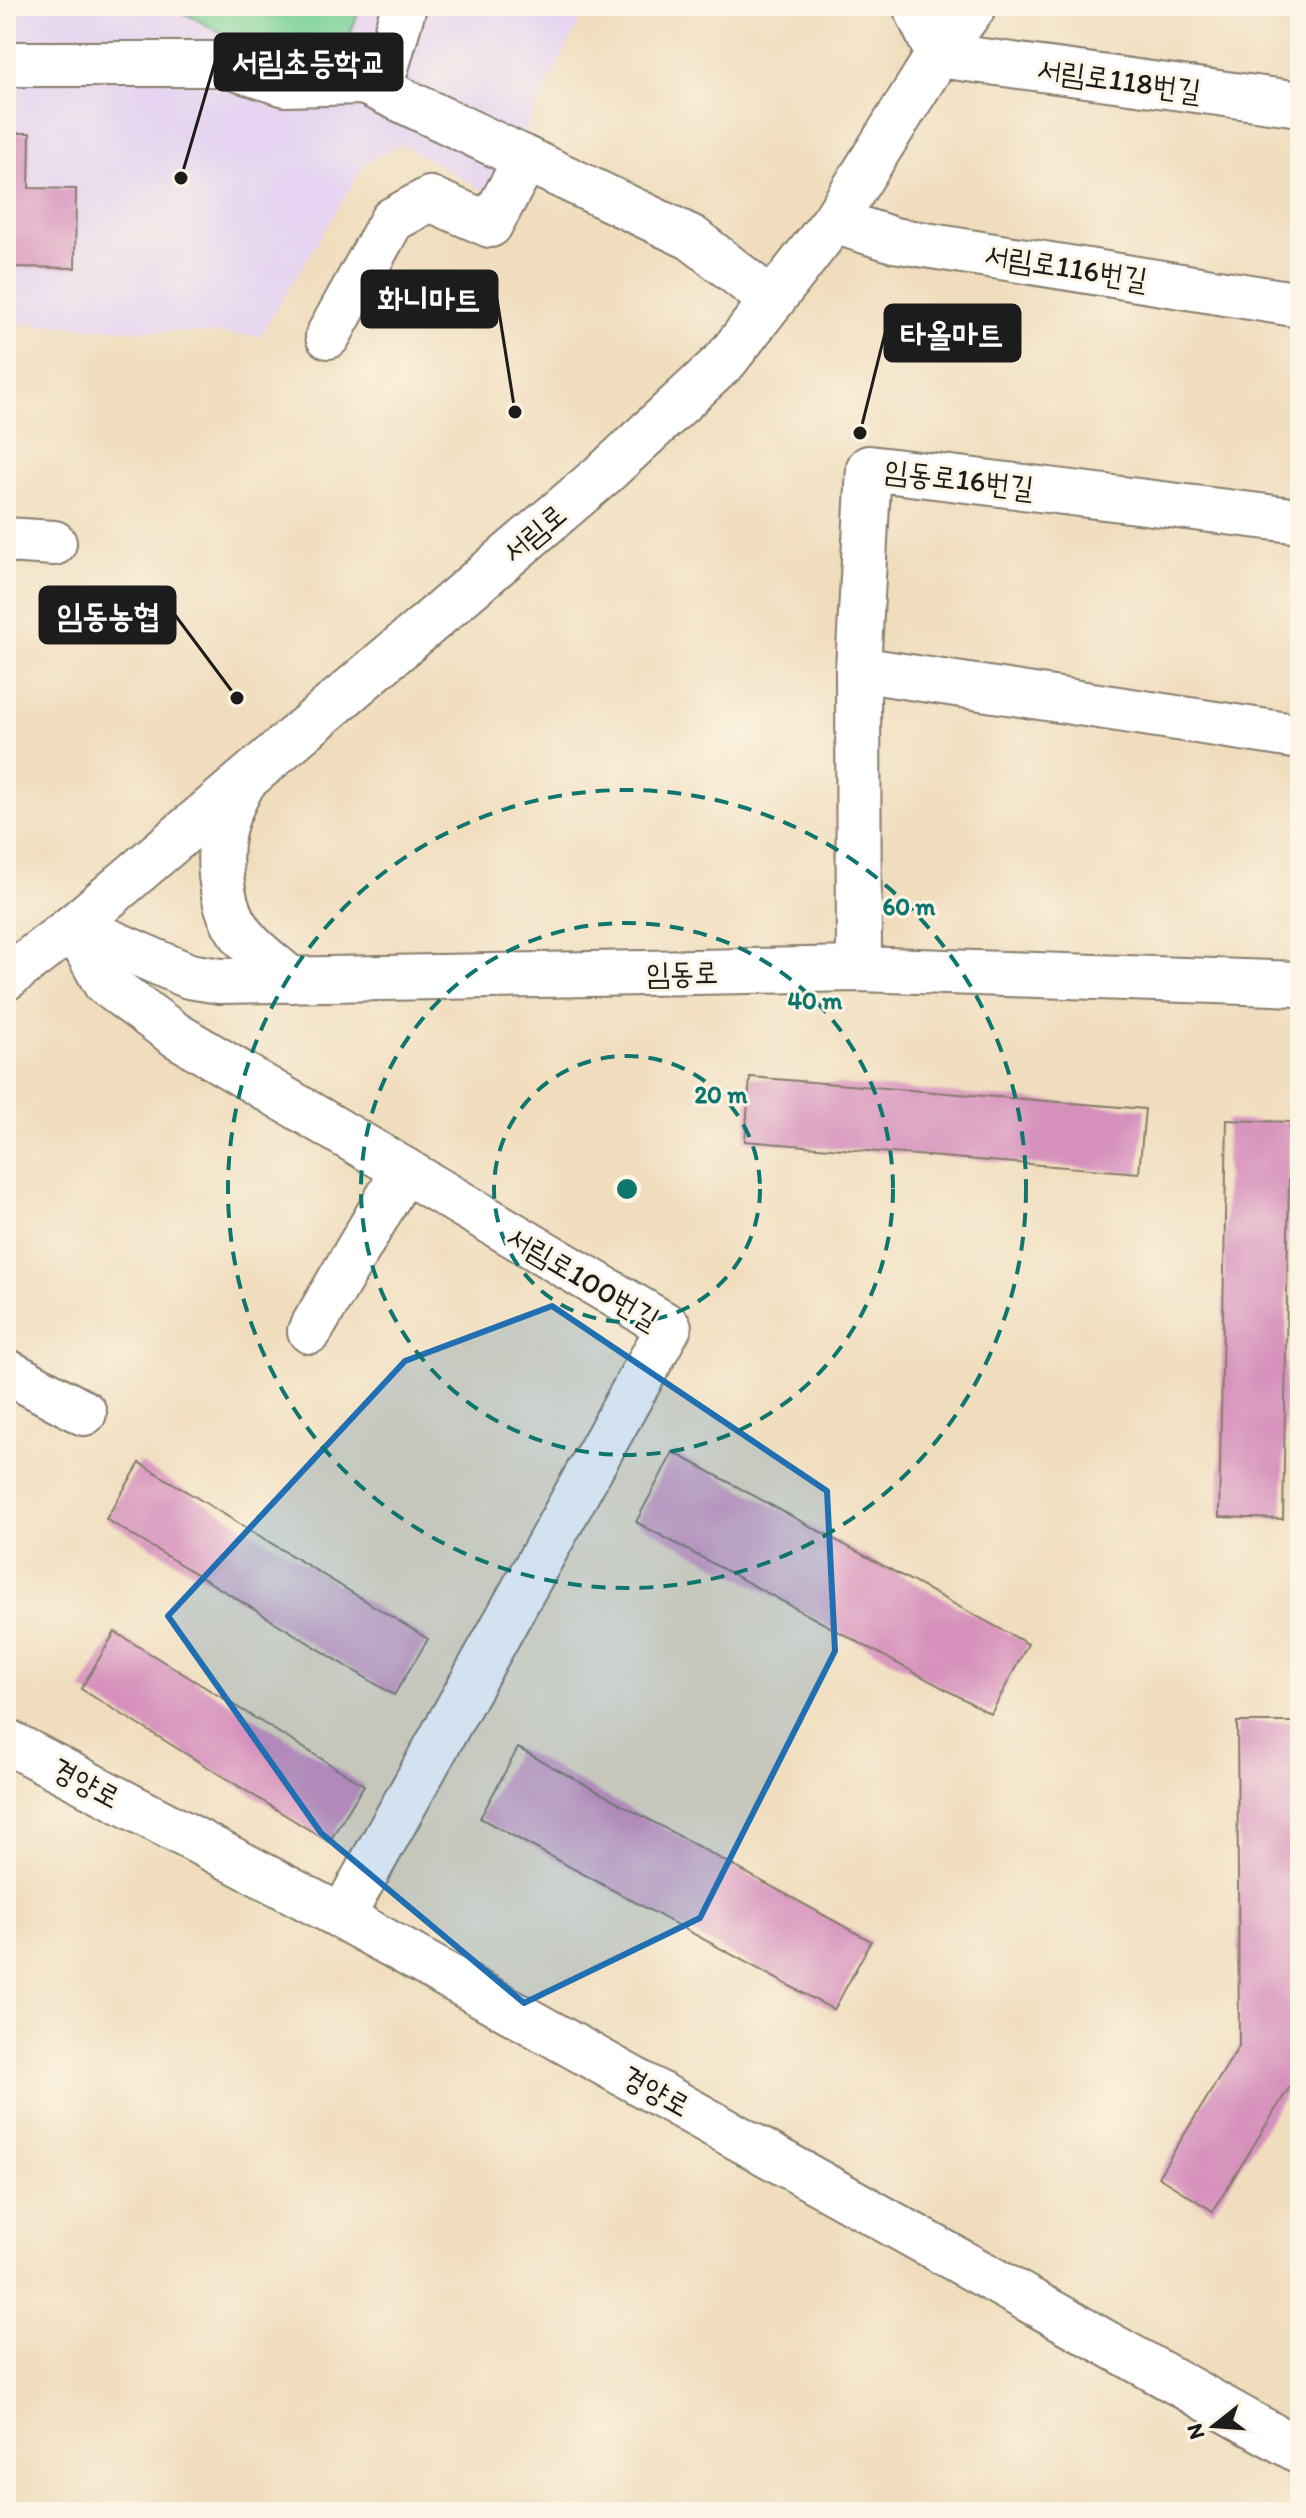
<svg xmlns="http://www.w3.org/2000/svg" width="1306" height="2518" font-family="Itim,'Poor Story',sans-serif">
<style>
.built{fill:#e5d3f1}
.green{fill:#75cf95;stroke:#487658;stroke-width:2}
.building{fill:#d690bc}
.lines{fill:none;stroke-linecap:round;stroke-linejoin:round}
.minor-casing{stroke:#867c6c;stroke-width:48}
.minor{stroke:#fff;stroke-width:44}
.marked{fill:#1f6fb2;fill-opacity:0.2;stroke:#1f6fb2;stroke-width:6;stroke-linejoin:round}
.ring{fill:none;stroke:#0f766e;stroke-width:4;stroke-dasharray:14 10}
.labels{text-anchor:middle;stroke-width:6;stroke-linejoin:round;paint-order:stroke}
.street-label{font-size:30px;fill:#1c1c1c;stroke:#fcf5e5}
.centre{fill:#0f766e;stroke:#fcf5e5;stroke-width:4}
.ring-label{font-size:24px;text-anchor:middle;font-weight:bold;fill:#0f766e;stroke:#fcf5e5;stroke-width:6;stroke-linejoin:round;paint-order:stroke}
.leader{fill:none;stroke:#1c1c1c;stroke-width:3}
.callout-dot{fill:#1c1c1c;stroke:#fcf5e5;stroke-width:3}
.callout{fill:#1c1c1c;stroke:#1c1c1c;stroke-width:3}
.callout-label{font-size:32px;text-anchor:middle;font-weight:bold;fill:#fff}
</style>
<rect width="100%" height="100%" fill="#fcf5e5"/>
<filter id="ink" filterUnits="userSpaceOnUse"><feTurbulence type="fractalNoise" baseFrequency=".0125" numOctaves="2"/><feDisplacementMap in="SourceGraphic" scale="16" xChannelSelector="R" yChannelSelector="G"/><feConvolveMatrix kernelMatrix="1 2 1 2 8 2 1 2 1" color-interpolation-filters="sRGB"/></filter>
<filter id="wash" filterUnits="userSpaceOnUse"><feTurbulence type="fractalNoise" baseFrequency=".006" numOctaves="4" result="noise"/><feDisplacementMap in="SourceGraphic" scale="32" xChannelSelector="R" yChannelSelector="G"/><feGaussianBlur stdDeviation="1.8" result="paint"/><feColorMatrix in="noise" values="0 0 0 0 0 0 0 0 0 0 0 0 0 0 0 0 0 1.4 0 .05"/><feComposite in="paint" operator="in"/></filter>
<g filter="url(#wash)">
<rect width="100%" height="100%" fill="#f0ddbd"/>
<polygon class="built" points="6,6 587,6 522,137 490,194 401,144 366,162 260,336 6,323"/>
<polygon class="green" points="171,6 361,6 338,64 285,56 235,40"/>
<g id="blocks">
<g class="building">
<polygon points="6,133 30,133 29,188 76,189 75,268 6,267"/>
<polygon points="750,1077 1145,1109 1139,1173 745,1141"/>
<polygon points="1227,1120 1290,1122 1283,1519 1219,1517"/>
<polygon points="673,1452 1028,1644 991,1714 636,1522"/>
<polygon points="140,1463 428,1639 394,1695 106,1519"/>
<polygon points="115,1632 364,1785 329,1842 81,1689"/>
<polygon points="1237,1722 1300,1722 1300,2070 1213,2211 1158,2177 1239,2046"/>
<polygon points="518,1748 871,1941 834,2010 480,1818"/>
</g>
</g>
</g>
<g filter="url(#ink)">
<use href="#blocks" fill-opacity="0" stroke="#867c6c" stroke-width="2"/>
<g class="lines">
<g class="minor-casing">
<g id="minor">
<polyline points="915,6 938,55 1300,104"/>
<polyline points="6,64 222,64 286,84 364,82 692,238 772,301"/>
<polyline points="380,89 404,6"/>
<polyline points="834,221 894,240 1300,305"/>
<polyline points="328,336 392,220 430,199 490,225 526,159"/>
<polyline points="6,540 54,543"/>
<polyline points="858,669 1300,737"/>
<path d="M 242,785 C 234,800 226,815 223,831 C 217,858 221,900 234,923 C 247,947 272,963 291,980"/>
<polyline points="74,926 105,983 176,1035 669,1327 342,1917"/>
<polyline points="74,926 189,976 220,981 859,969 1300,984"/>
<polyline points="859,969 858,669 869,468 1300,521"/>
<polyline points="6,978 74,926 607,471 726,360 834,221 938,55 974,6"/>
<polyline points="310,1331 404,1170"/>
<polyline points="6,1371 84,1413"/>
<polyline points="6,1741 342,1917 1300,2451"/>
</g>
</g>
<use href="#minor" class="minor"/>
</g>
</g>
<path class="marked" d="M 552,1306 L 827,1491 L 835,1651 L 700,1918 L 524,2003 L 321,1833 L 168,1616 L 405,1361 Z"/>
<g class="ring">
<circle cx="627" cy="1189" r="133"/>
<circle cx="627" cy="1189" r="266"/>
<circle cx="627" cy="1189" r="399"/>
</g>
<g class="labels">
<g class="street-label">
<text transform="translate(1119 80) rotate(8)" y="10">서림로118번길</text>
<text transform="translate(1066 267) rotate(9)" y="10">서림로116번길</text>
<text transform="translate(959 479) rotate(7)" y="10">임동로16번길</text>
<text transform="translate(534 533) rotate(-40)" y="10">서림로</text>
<text transform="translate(682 973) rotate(-1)" y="10">임동로</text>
<text transform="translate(583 1278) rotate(31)" y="10">서림로100번길</text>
<text transform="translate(86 1783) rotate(28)" y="10">경양로</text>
<text transform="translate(656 2091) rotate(29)" y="10">경양로</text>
</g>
</g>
<circle cx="627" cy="1189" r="12" class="centre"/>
<g class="ring-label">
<text x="909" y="915">60 m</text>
<text x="815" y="1009">40 m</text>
<text x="721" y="1103">20 m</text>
</g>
<path class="leader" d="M181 178L215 62M515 412L497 299M860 433L885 333M237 698L175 615"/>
<g class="callout-dot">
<circle cx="181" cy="178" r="8"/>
<circle cx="515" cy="412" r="8"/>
<circle cx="860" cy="433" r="8"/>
<circle cx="237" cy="698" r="8"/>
</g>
<g class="callout">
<rect x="215" y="34" width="187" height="56" rx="8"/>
<rect x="362" y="271" width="135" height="56" rx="8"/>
<rect x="885" y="305" width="135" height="56" rx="8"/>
<rect x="40" y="587" width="135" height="56" rx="8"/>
</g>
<g class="callout-label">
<text x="309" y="73">서림초등학교</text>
<text x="429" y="310">화니마트</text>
<text x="952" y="345">타올마트</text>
<text x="108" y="626">임동농협</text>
</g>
<rect width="1306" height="2518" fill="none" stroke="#fcf5e5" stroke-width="32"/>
<g transform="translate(1214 2426) rotate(253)" stroke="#fcf5e5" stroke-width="6" paint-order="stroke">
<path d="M0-6L14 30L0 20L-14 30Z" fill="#1c1c1c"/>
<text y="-12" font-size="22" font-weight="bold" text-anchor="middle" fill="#1c1c1c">N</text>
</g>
</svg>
